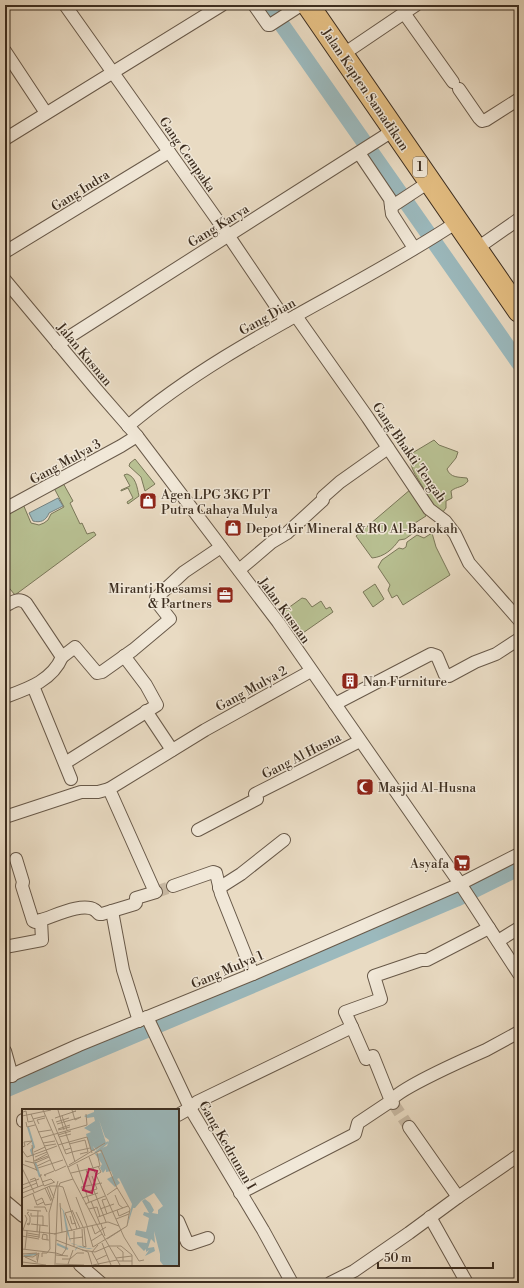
<svg xmlns="http://www.w3.org/2000/svg" width="524" height="1288" font-family="'Libre Bodoni',serif">
<style>
.green{fill:#b8c092;stroke:#7a7759}
.water{fill:#9bb9bd;stroke:#75817e}
.lines{fill:none;stroke-linecap:round;stroke-linejoin:round}
.canal{stroke:#9bb9bd;stroke-width:16}
.street-tunnel{stroke:#c7b8a2;stroke-width:12;stroke-dasharray:12 6;stroke-linecap:butt}
.street-casing{stroke:#685949;stroke-width:14}
.highway-casing{stroke:#3d2e20;stroke-width:24}
.street{stroke:#f1e8d8;stroke-width:12}
.highway{stroke:#e4be82;stroke-width:22}
.labels{text-anchor:middle;stroke-width:3;stroke-linejoin:round;paint-order:stroke}
.shield{fill:#f1e8d8;stroke:#736657;stroke-width:1}
.shield-label{font-size:12px;font-weight:bold;fill:#3d2e20}
.street-label{font-size:13px;fill:#3d2e20;stroke:#f1e8d8}
.poi-label{font-size:13px;fill:#3d2e20;stroke:#f1e8d8;text-anchor:start}
.inset-river{fill:none;stroke:#9bb9bd;stroke-width:2}
.inset-road{fill:none;stroke:#a49682;stroke-width:1}
.view{fill:#c2185b;fill-opacity:0.15;stroke:#c2185b;stroke-width:2}
.inset-edge{fill:none;stroke:#3d2e20;stroke-width:2}
</style>
<rect width="100%" height="100%" fill="#e9dbc3"/>
<filter id="stains"><feTurbulence type="fractalNoise" baseFrequency=".005" numOctaves="4"/><feColorMatrix values="0 0 0 0 .2 0 0 0 0 .09 0 0 0 0 .02 0 0 0 .5 -.17"/></filter>
<radialGradient id="worn" r=".72"><stop offset=".6" stop-color="#630" stop-opacity="0"/><stop offset="1" stop-color="#630" stop-opacity=".3"/></radialGradient>
<g class="green">
<path d="M 434,440 L 439,445 L 458,452 L 456,458 L 447,469 C 450,478 459,477 467,478 L 468,481 C 463,488 457,486 451,491 L 452,498 L 446,501 L 446,508 L 442,513 C 439,511 434,508 432,505 C 429,502 428,495 425,491 C 421,482 403,462 414,452 Z"/>
<polygon points="135,459 155,484 145,491 141,477 129,466 130,463"/>
<path d="M 127,474 C 136,477 137,487 139,496 L 128,504 L 127,502 L 133,498 L 128,488 L 121,491 L 121,490 L 130,486 L 124,475 Z"/>
<polygon points="63,483 73,501 70,503 80,524 82,523 87,534 94,532 96,535 15,595 5,583 5,513 23,504 31,523 39,525 44,523 48,520 51,514 64,507 54,488"/>
<path d="M 411,489 L 424,510 L 426,516 L 415,523 L 414,527 L 415,532 L 405,539 L 399,540 C 393,549 384,557 372,558 L 356,536 Z"/>
<polygon points="432,533 436,547 450,575 403,605 397,595 392,598 388,590 390,585 378,567 382,560 399,548 403,549 406,547 407,542 417,535 424,538"/>
<polygon points="375,584 384,599 373,607 363,592"/>
<polygon points="302,598 306,599 312,607 321,601 326,609 330,607 333,612 300,635 284,611"/>
</g>
<path class="water" d="M 58,498 L 63,506 L 49,513 C 46,521 40,523 33,521 L 29,513 Z"/>
<g class="lines">
<g class="canal">
<polyline points="268,5 519,363"/>
<polyline points="5,1090 456,899 519,868"/>
</g>
<g class="street-tunnel">
<polyline points="156,892 173,886"/>
<polyline points="393,1103 409,1127"/>
</g>
<g class="street-casing">
<g id="street">
<polyline points="65,5 228,235 286,321"/>
<polyline points="254,5 268,25 270,25 301,5"/>
<polyline points="404,13 453,82"/>
<polyline points="5,51 46,113"/>
<polyline points="342,55 416,5"/>
<polyline points="459,89 479,118 482,121 486,120 519,99"/>
<polyline points="5,139 222,5"/>
<polyline points="359,153 390,199 392,214 414,248"/>
<polyline points="391,207 429,182"/>
<polyline points="476,249 519,219"/>
<polyline points="5,252 169,152"/>
<polyline points="5,280 96,389 137,436 278,622 463,888 519,974"/>
<polyline points="296,316 368,418 429,509 445,521 455,534 469,563 519,620"/>
<polyline points="58,344 394,130"/>
<path d="M 128,426 C 227,342 350,293 457,222"/>
<polyline points="5,509 121,446 137,436"/>
<polyline points="239,570 272,542 287,533 323,500 323,497 340,482 388,448"/>
<path d="M 5,606 C 13,602 18,597 26,603 L 62,657 L 75,647 L 97,673 L 102,672 L 133,650 L 170,619 L 156,601 L 156,598 L 184,572 L 221,547"/>
<polyline points="33,686 71,779"/>
<path d="M 5,697 C 27,689 52,681 62,657"/>
<polyline points="335,704 431,654 437,656 445,675 449,676 475,662 496,654 519,639"/>
<polyline points="146,711 172,750"/>
<polyline points="65,763 157,705 146,685 124,656"/>
<polyline points="5,817 81,792 98,792 109,789"/>
<polyline points="198,830 257,799 255,794 360,741"/>
<polyline points="16,859 23,882 22,886 33,921 35,922 41,920"/>
<polyline points="173,886 213,872 216,873 221,894 253,974"/>
<polyline points="219,888 241,874 284,840"/>
<polyline points="155,892 109,789 205,730 311,671"/>
<polyline points="96,911 99,914 102,914 135,904 136,903 136,898 156,892"/>
<polyline points="112,911 123,970 139,1021"/>
<polyline points="498,941 519,928"/>
<path d="M 5,947 L 42,940 L 41,920 C 55,916 82,902 95,910"/>
<polyline points="147,1017 190,1108 263,1230 292,1283"/>
<polyline points="5,1051 12,1076"/>
<polyline points="5,1078 79,1045 253,974 460,884 519,854"/>
<path d="M 393,1103 L 391,1101 C 397,1089 470,1057 486,1050 C 497,1044 508,1038 519,1032"/>
<polyline points="178,1115 185,1111 197,1102 352,1027 345,1012 381,999 374,976 421,960 427,960 489,928"/>
<polyline points="23,1120 23,1121"/>
<polyline points="409,1127 458,1197"/>
<polyline points="240,1193 355,1134 358,1123 391,1101 373,1056 366,1059 352,1027"/>
<polyline points="5,1201 23,1216"/>
<polyline points="430,1217 467,1283"/>
<polyline points="178,1221 187,1242 190,1244 208,1238"/>
<polyline points="80,1265 101,1283"/>
<polyline points="330,1283 354,1271 409,1233 458,1197 519,1155"/>
</g>
</g>
<g class="highway-casing">
<polyline id="highway" points="308,5 519,311"/>
</g>
<use href="#street" class="street"/>
<use href="#highway" class="highway"/>
</g>
<defs>
<g id="shop-square" transform="scale(0.9)"><rect x="-9" y="-9" width="18" height="18" rx="4" fill="#8f2418" stroke="#f1e8d8"/><path d="M-5-2.5h2.3a2.7 3.5 0 0 1 5.4 0H5L5.5 6h-11ZM-1.5-2.5h3a1.5 2.3 0 0 0-3 0Z" fill="#fff"/></g>
<g id="office-square" transform="scale(0.9)"><rect x="-9" y="-9" width="18" height="18" rx="4" fill="#8f2418" stroke="#f1e8d8"/><path d="M-6-3h4V-5.5h4V-3h4V5H-6ZM-1-4.5V-3h2v-1.5ZM-6 0V1H6V0Z" fill="#fff"/></g>
<g id="building-square" transform="scale(0.9)"><rect x="-9" y="-9" width="18" height="18" rx="4" fill="#8f2418" stroke="#f1e8d8"/><path d="M-4-6H4V6H1V3H-1V6H-4ZM-2.5-4.3h1.7v1.8h-1.7ZM.8-4.3h1.7v1.8H.8ZM-2.5-1h1.7V.8h-1.7ZM.8-1h1.7V.8H.8Z" fill="#fff"/></g>
<g id="mosque-square" transform="scale(0.9)"><rect x="-9" y="-9" width="18" height="18" rx="4" fill="#8f2418" stroke="#f1e8d8"/><path d="M3.5-4.9A6 6 0 1 0 3.5 4.9A5 5 0 1 1 3.5-4.9Z" fill="#fff"/></g>
<g id="supermarket-square" transform="scale(0.9)"><rect x="-9" y="-9" width="18" height="18" rx="4" fill="#8f2418" stroke="#f1e8d8"/><path d="M-6-5.5h2.5l.6 2H6L4.5 2H-2.5L-4.4-4H-6ZM-1.5 3.2a1.3 1.3 0 1 0 .1 0ZM3 3.2a1.3 1.3 0 1 0 .1 0Z" fill="#fff"/></g>
</defs>
<g fill-rule="evenodd">
<use href="#shop-square" x="148" y="501"/>
<use href="#shop-square" x="233" y="528"/>
<use href="#office-square" x="225" y="595"/>
<use href="#building-square" x="350" y="681"/>
<use href="#mosque-square" x="365" y="787"/>
<use href="#supermarket-square" x="462" y="863"/>
</g>
<g class="labels">
<rect class="shield" x="413" y="157" width="14" height="20" rx="3"/>
<g class="shield-label">
<text x="420" y="171">1</text>
</g>
<g class="street-label">
<text transform="translate(366 89) rotate(56)" y="5">Jalan Kapten Samadikun</text>
<text transform="translate(188 154) rotate(55)" y="5">Gang Cempaka</text>
<text transform="translate(80 190) rotate(-32)" y="5">Gang Indra</text>
<text transform="translate(218 225) rotate(-32)" y="5">Gang Karya</text>
<text transform="translate(267 316) rotate(-29)" y="5">Gang Dian</text>
<text transform="translate(85 354) rotate(50)" y="5">Jalan Kusnan</text>
<text transform="translate(410 452) rotate(55)" y="5">Gang Bhakti Tengah</text>
<text transform="translate(65 461) rotate(-29)" y="5">Gang Mulya 3</text>
<text transform="translate(285 610) rotate(54)" y="5">Jalan Kusnan</text>
<text transform="translate(251 688) rotate(-29)" y="5">Gang Mulya 2</text>
<text transform="translate(301 755) rotate(-27)" y="5">Gang Al Husna</text>
<text transform="translate(227 969) rotate(-23)" y="5">Gang Mulya 1</text>
<text transform="translate(228 1145) rotate(60)" y="5">Gang Kedrunan I</text>
</g>
<g class="poi-label">
<text x="161" y="499">Agen LPG 3KG PT<tspan x="161" dy="15">Putra Cahaya Mulya</tspan></text>
<text x="246" y="533">Depot Air Mineral &amp; RO Al-Barokah</text>
<text x="212" y="593" text-anchor="end">Miranti Roesamsi<tspan x="212" dy="15">&amp; Partners</tspan></text>
<text x="363" y="686">Nan Furniture</text>
<text x="378" y="792">Masjid Al-Husna</text>
<text x="449" y="868" text-anchor="end">Asyafa</text>
</g>
</g>
<g transform="translate(22 1109)">
<rect width="157" height="157" fill="#e9dbc3"/>
<path d="M 72,1 L 157,1 L 157,156 L 141,156 L 138,152 L 138,145 L 132,122 L 133,134 L 129,130 L 126,139 L 132,138 L 133,142 L 123,147 L 127,141 L 124,143 L 124,140 L 122,142 L 115,135 L 115,133 L 125,134 L 126,130 L 113,126 L 114,121 L 124,123 L 125,119 L 127,109 L 121,106 L 122,103 L 127,104 L 120,92 L 123,90 L 128,94 L 132,101 L 130,104 L 136,105 L 136,101 L 141,97 L 132,84 L 119,92 L 113,99 L 111,99 L 105,118 L 71,139 L 67,140 L 56,138 L 53,142 L 54,138 L 58,137 L 50,135 L 49,134 L 44,121 L 41,102 L 36,95 L 42,102 L 49,134 L 65,139 L 71,139 L 105,118 L 110,95 L 97,69 L 95,70 L 98,74 L 93,78 L 85,70 L 91,67 L 89,62 L 84,63 L 84,60 L 81,64 L 78,59 L 80,55 L 73,45 L 79,44 L 77,40 L 85,37 L 87,31 L 83,28 L 77,11 L 84,34 L 74,41 L 71,37 L 73,42 L 69,42 L 64,25 L 69,23 L 62,19 L 73,12 L 72,8 L 65,9 L 62,7 L 72,3 Z" fill="#9bb9bd"/>
<path class="inset-river" d="M 6,18 L 12,38 L 9,41 L 11,47M 73,44 L 86,33M 13,53 L 18,68M 35,135 L 46,140M 2,147 L 14,145"/>
<path class="inset-road" d="M 36,1 L 42,21M 50,1 L 53,11 L 59,8M 1,3 L 4,2 L 6,13 L 11,12M 9,5 L 33,62 L 44,57M 0,7 L 29,1M 40,7 L 45,21M 33,9 L 54,2 L 50,3M 11,10 L 23,7M 30,10 L 44,45M 4,13 L 5,18 L 13,16M 34,13 L 47,9M 17,15 L 15,11 L 23,9M 35,15 L 59,8M 36,20 L 48,16M 36,21 L 48,18M 16,23 L 29,21M 36,26 L 49,22M 37,28 L 49,25M 19,29 L 65,16 L 64,5M 21,34 L 33,32M 47,35 L 63,31M 10,36 L 12,54M 36,36 L 65,28 L 70,44M 22,37 L 34,35M 0,38 L 3,37 L 2,33 L 10,32 L 5,36M 49,39 L 50,43 L 68,39M 0,41 L 5,48 L 35,37M 43,41 L 49,39 L 43,22M 12,43 L 23,38M 44,45 L 50,43 L 53,53M 58,45 L 66,43 L 63,31M 13,48 L 25,43M 67,48 L 71,59 L 78,57 L 75,44M 3,52 L 12,54 L 15,62M 12,52 L 25,45M 13,52 L 26,47M 13,54 L 27,48M 0,55 L 15,61M 55,55 L 67,93M 47,56 L 83,34M 15,57 L 28,51M 46,58 L 79,41 L 94,77 L 108,100 L 105,117 L 71,138M 0,59 L 12,83M 16,59 L 41,51M 64,61 L 84,113M 49,64 L 71,59 L 102,128 L 117,152 L 122,151M 20,66 L 18,66 L 22,77 L 33,73M 74,66 L 79,63 L 76,57M 24,67 L 22,66 L 32,62M 51,70 L 75,116M 8,71 L 13,69 L 16,78M 20,73 L 29,70 L 32,73M 0,76 L 17,70M 27,77 L 32,89M 37,77 L 41,78 L 55,120M 25,78 L 30,91M 23,79 L 29,92M 0,80 L 15,74M 61,82 L 59,78 L 80,74M 64,83 L 75,80 L 70,67M 0,84 L 21,76M 11,85 L 15,96 L 22,93M 85,86 L 95,79M 93,86 L 97,96 L 101,99M 54,88 L 65,117M 0,89 L 28,77 L 37,77 L 38,74 L 51,70 L 21,1M 60,89 L 76,84M 84,90 L 80,91 L 85,105M 14,92 L 20,89 L 23,96 L 29,95M 69,92 L 78,115M 38,94 L 40,123M 63,95 L 83,87M 12,98 L 23,98 L 25,103M 67,100 L 75,98 L 78,108M 78,100 L 92,95M 5,101 L 19,102M 50,101 L 58,119M 95,101 L 97,107 L 108,102M 50,102 L 43,104 L 50,122M 7,103 L 5,104 L 8,108 L 8,113 L 7,116 L 5,115 L 7,114M 54,103 L 61,118M 9,104 L 9,107 L 21,107 L 21,117M 48,107 L 50,115 L 54,114M 76,108 L 106,97M 94,110 L 107,105M 9,115 L 26,117M 79,115 L 83,127M 75,116 L 98,156M 70,117 L 73,125 L 84,118M 65,118 L 71,138M 60,120 L 61,137 L 64,138 L 62,119M 0,121 L 34,125M 1,121 L 5,110 L 3,106M 52,122 L 52,138M 15,123 L 16,102M 5,124 L 17,126M 32,125 L 86,113 L 97,117M 5,126 L 17,128M 0,127 L 17,130M 17,129 L 18,116M 47,130 L 61,128M 85,130 L 99,121M 25,131 L 25,126 L 21,125 L 20,130 L 26,131 L 27,131M 34,131 L 66,143 L 70,156M 69,132 L 80,125M 80,134 L 89,156M 76,136 L 70,143 L 77,156M 95,138 L 101,143 L 101,152M 0,140 L 34,144M 3,140 L 5,122M 60,141 L 73,143 L 87,137 L 99,137 L 110,146 L 110,156M 34,144 L 40,146 L 44,140 L 45,123M 0,145 L 15,144 L 15,151M 34,146 L 46,147M 0,147 L 11,148 L 17,144 L 15,154M 3,148 L 14,153M 20,148 L 20,144 L 25,144 L 28,140 L 27,104 L 36,72M 94,149 L 110,147M 40,150 L 48,150 L 55,144 L 62,144M 74,151 L 85,146M 96,152 L 110,152M 0,153 L 24,156M 34,155 L 62,156M 46,155 L 51,141M 33,156 L 36,77M 71,156 L 95,151"/>
<path class="view" d="M 67,60 L 75,62 L 70,84 L 61,81 Z"/>
<rect width="157" height="157" class="inset-edge"/>
</g>
<rect width="524" height="1288" fill="none" stroke="#e9dbc3" stroke-width="20"/>
<rect x="6" y="6" width="512" height="1276" fill="none" stroke="#3d2e20" stroke-width="2"/>
<rect x="10" y="10" width="504" height="1268" fill="none" stroke="#3d2e20"/>
<path d="M378 1262v6h115v-6" fill="none" stroke="#3d2e20" stroke-width="2"/>
<text x="384" y="1262" font-size="12" fill="#3d2e20" stroke="#f1e8d8" stroke-width="3" paint-order="stroke">50 m</text>
<rect width="100%" height="100%" filter="url(#stains)"/>
<rect width="100%" height="100%" fill="url(#worn)"/>
</svg>
